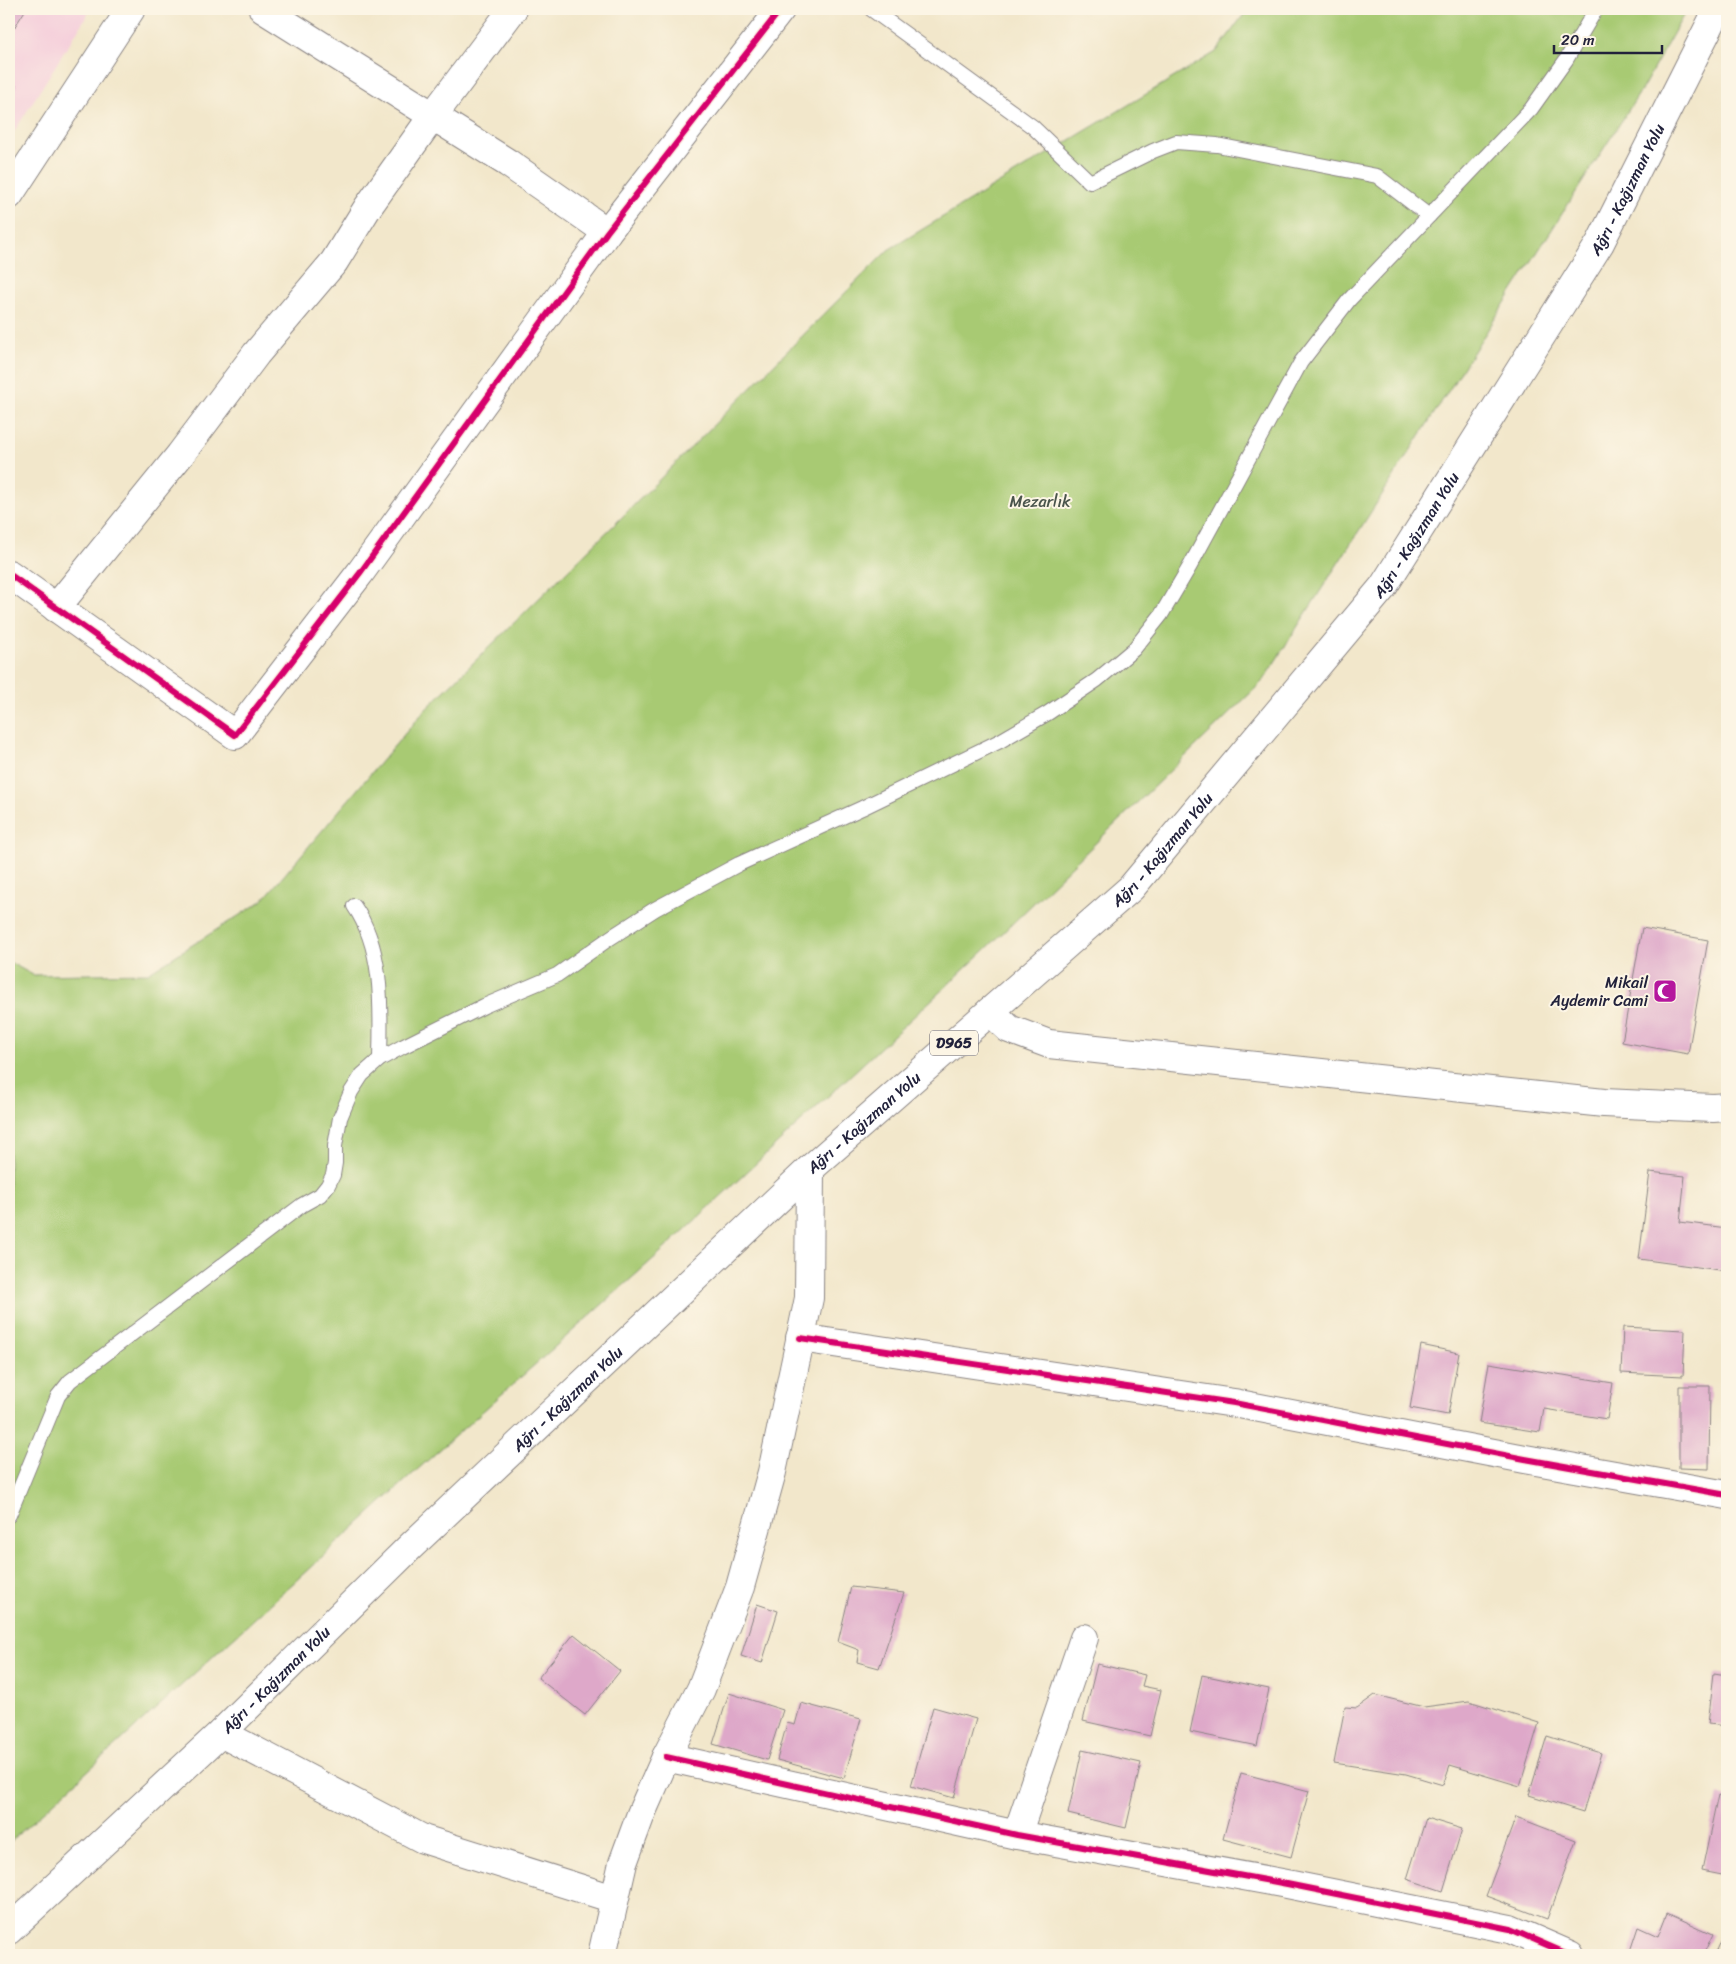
<svg xmlns="http://www.w3.org/2000/svg" width="1736" height="1964" font-family="Sriracha,sans-serif">
<style>
.built{fill:#f5cfdb}
.green{fill:#a8ca73;stroke:#657657}
.building{fill:#dea8c9}
.lines{fill:none;stroke-linecap:round;stroke-linejoin:round}
.service-casing{stroke:#8a8483;stroke-width:16}
.minor-casing{stroke:#8a8483;stroke-width:30}
.primary-casing{stroke:#8a8483;stroke-width:30}
.service{stroke:#fff;stroke-width:14}
.minor{stroke:#fff;stroke-width:28}
.primary{stroke:#fff;stroke-width:28}
.cycleway-casing{stroke:#fcf5e5;stroke-width:9}
.cycleway{stroke:#d6006c;stroke-width:6}
.labels{text-anchor:middle;stroke-width:4;stroke-linejoin:round;paint-order:stroke}
.shield{fill:#fcf5e5;stroke:#63616e;stroke-width:1}
.shield-label{font-size:15px;font-weight:bold;fill:#22223b}
.street-label{font-size:16px;fill:#22223b;stroke:#fcf5e5}
.park-label{font-size:16px;fill:#4a544c;stroke:#fcf5e5}
.poi-label{font-size:16px;fill:#22223b;stroke:#fcf5e5;text-anchor:end}
</style>
<rect width="100%" height="100%" fill="#fcf5e5"/>
<filter id="ink" filterUnits="userSpaceOnUse"><feTurbulence type="fractalNoise" baseFrequency=".02" numOctaves="2"/><feDisplacementMap in="SourceGraphic" scale="10" xChannelSelector="R" yChannelSelector="G"/><feConvolveMatrix kernelMatrix="1 2 1 2 8 2 1 2 1" color-interpolation-filters="sRGB"/></filter>
<filter id="wash" filterUnits="userSpaceOnUse"><feTurbulence type="fractalNoise" baseFrequency=".0096" numOctaves="4" result="noise"/><feDisplacementMap in="SourceGraphic" scale="20" xChannelSelector="R" yChannelSelector="G"/><feGaussianBlur stdDeviation="1.12" result="paint"/><feColorMatrix in="noise" values="0 0 0 0 0 0 0 0 0 0 0 0 0 0 0 0 0 1.4 0 .05"/><feComposite in="paint" operator="in"/></filter>
<g filter="url(#wash)">
<rect width="100%" height="100%" fill="#f2e7cb"/>
<polygon class="built" points="9,9 91,9 9,140"/>
<polygon class="green" points="1248,9 1687,9 1642,89 1262,682 983,952 661,1252 417,1470 9,1843 9,962 33,975 148,973 262,901 426,709 615,524 888,250 1216,52"/>
<g id="blocks">
<g class="building">
<polygon points="9,9 26,9 9,36"/>
<polygon points="9,82 16,85 9,99"/>
<polygon points="1642,928 1708,940 1688,1054 1622,1042"/>
<polygon points="1650,1172 1685,1176 1680,1222 1727,1228 1727,1271 1639,1259"/>
<polygon points="1623,1327 1685,1330 1683,1376 1621,1373"/>
<polygon points="1421,1345 1459,1353 1448,1415 1410,1408"/>
<polygon points="1489,1363 1613,1383 1607,1419 1544,1409 1540,1432 1479,1423"/>
<polygon points="1679,1386 1710,1386 1709,1469 1679,1468"/>
<polygon points="851,1587 904,1593 879,1668 857,1662 859,1650 838,1642"/>
<polygon points="757,1604 778,1611 762,1663 741,1656"/>
<polygon points="574,1634 620,1671 585,1715 538,1678"/>
<polygon points="1097,1664 1145,1675 1142,1686 1161,1690 1150,1736 1083,1721"/>
<polygon points="1714,1673 1727,1675 1727,1726 1708,1724"/>
<polygon points="1202,1675 1269,1689 1257,1746 1190,1732"/>
<polygon points="729,1693 783,1710 767,1760 713,1744"/>
<polygon points="1375,1695 1424,1707 1469,1701 1539,1723 1520,1786 1450,1765 1443,1785 1406,1774 1334,1763 1345,1707 1357,1708"/>
<polygon points="801,1703 861,1719 844,1778 777,1760 787,1723 795,1725"/>
<polygon points="933,1707 976,1719 954,1798 911,1786"/>
<polygon points="1547,1736 1601,1753 1583,1812 1529,1795"/>
<polygon points="1082,1750 1141,1763 1126,1828 1068,1814"/>
<polygon points="1241,1773 1309,1791 1291,1857 1223,1839"/>
<polygon points="1718,1795 1727,1798 1727,1876 1702,1871"/>
<polygon points="1516,1817 1576,1840 1547,1919 1486,1896"/>
<polygon points="1426,1818 1462,1829 1443,1891 1407,1879"/>
<polygon points="1667,1913 1713,1934 1703,1955 1629,1954 1638,1927 1658,1936"/>
<polygon points="1721,1941 1727,1944 1727,1955 1715,1955"/>
</g>
</g>
</g>
<g filter="url(#ink)">
<use href="#blocks" fill-opacity="0" stroke="#8a8483" stroke-width="1"/>
<g class="lines">
<g class="service-casing">
<g id="service">
<polyline points="871,9 1033,127 1090,182 1153,151 1176,142 1217,145 1377,176 1429,216"/>
<path d="M 354,906 C 384,949 381,1009 380,1059"/>
<polyline points="9,1515 58,1396 70,1381 302,1205 320,1195 328,1185 333,1175 335,1163 335,1146 340,1118 351,1092 362,1075 380,1059 402,1047 484,1006 557,975 610,938 655,909 739,864 862,808 1000,741 1048,713 1097,680 1134,649 1161,615 1190,566 1301,362 1349,300 1531,109 1566,60 1596,9"/>
</g>
</g>
<g class="minor-casing">
<g id="minor">
<polyline points="263,9 508,163 607,232"/>
<polyline points="9,195 131,9"/>
<polyline points="9,574 235,735 360,573 607,232 781,9"/>
<polyline points="56,608 180,455 256,354 334,262 368,207 432,117 513,9"/>
<polyline points="990,1011 1009,1029 1049,1044 1604,1103 1713,1108 1727,1107"/>
<polyline points="800,1338 1234,1403 1525,1459 1727,1495"/>
<polyline points="221,1733 423,1839 614,1899"/>
<polyline points="666,1757 1017,1835 1287,1884 1510,1929 1570,1955"/>
<polyline points="1017,1835 1084,1638"/>
<polyline points="602,1955 623,1863 641,1814 666,1757 701,1689 740,1587 772,1472 809,1298 810,1169"/>
</g>
</g>
<g class="primary-casing">
<g id="primary">
<path id="s1" d="M 9,1930 L 221,1733 L 410,1547 L 810,1169 L 1131,888 L 1383,587 L 1600,243 L 1718,9"/>
</g>
</g>
<use href="#service" class="service"/>
<use href="#minor" class="minor"/>
<use href="#primary" class="primary"/>
<g class="cycleway-casing">
<g id="cycleway">
<polyline points="9,574 235,735 360,573 607,232 781,9"/>
<polyline points="800,1338 1234,1403 1525,1459 1727,1495"/>
<polyline points="666,1757 1017,1835 1287,1884 1510,1929 1570,1955"/>
</g>
</g>
<use href="#cycleway" class="cycleway"/>
</g>
</g>
<defs>
<g id="mosque-square" transform="scale(1.25)"><rect x="-9" y="-9" width="18" height="18" rx="4" fill="#b5179e" stroke="#fcf5e5"/><path d="M3.5-4.9A6 6 0 1 0 3.5 4.9A5 5 0 1 1 3.5-4.9Z" fill="#fff"/></g>
</defs>
<g fill-rule="evenodd">
<use href="#mosque-square" x="1665" y="991"/>
</g>
<g class="labels">
<rect class="shield" x="930" y="1030.5" width="48" height="25" rx="4"/>
<g class="shield-label">
<text x="954" y="1048">D965</text>
</g>
<g class="street-label">
<text dy="6" stroke="none"><textPath href="#s1" startOffset="2391">Ağrı - Kağızman Yolu</textPath></text>
<text dy="6" stroke="none"><textPath href="#s1" startOffset="1986">Ağrı - Kağızman Yolu</textPath></text>
<text dy="6" stroke="none"><textPath href="#s1" startOffset="1581">Ağrı - Kağızman Yolu</textPath></text>
<text dy="6" stroke="none"><textPath href="#s1" startOffset="1176">Ağrı - Kağızman Yolu</textPath></text>
<text dy="6" stroke="none"><textPath href="#s1" startOffset="771">Ağrı - Kağızman Yolu</textPath></text>
<text dy="6" stroke="none"><textPath href="#s1" startOffset="366">Ağrı - Kağızman Yolu</textPath></text>
</g>
<g class="park-label">
<text x="1040" y="507">Mezarlık</text>
</g>
<g class="poi-label">
<text x="1648" y="988">Mikail<tspan x="1648" dy="18">Aydemir Cami</tspan></text>
</g>
</g>
<rect width="1736" height="1964" fill="none" stroke="#fcf5e5" stroke-width="30"/>
<path d="M1554 45v8h108v-8" fill="none" stroke="#22223b" stroke-width="2.5"/>
<text x="1561" y="45" font-size="15" fill="#22223b" stroke="#fcf5e5" stroke-width="4" paint-order="stroke">20 m</text>
</svg>
